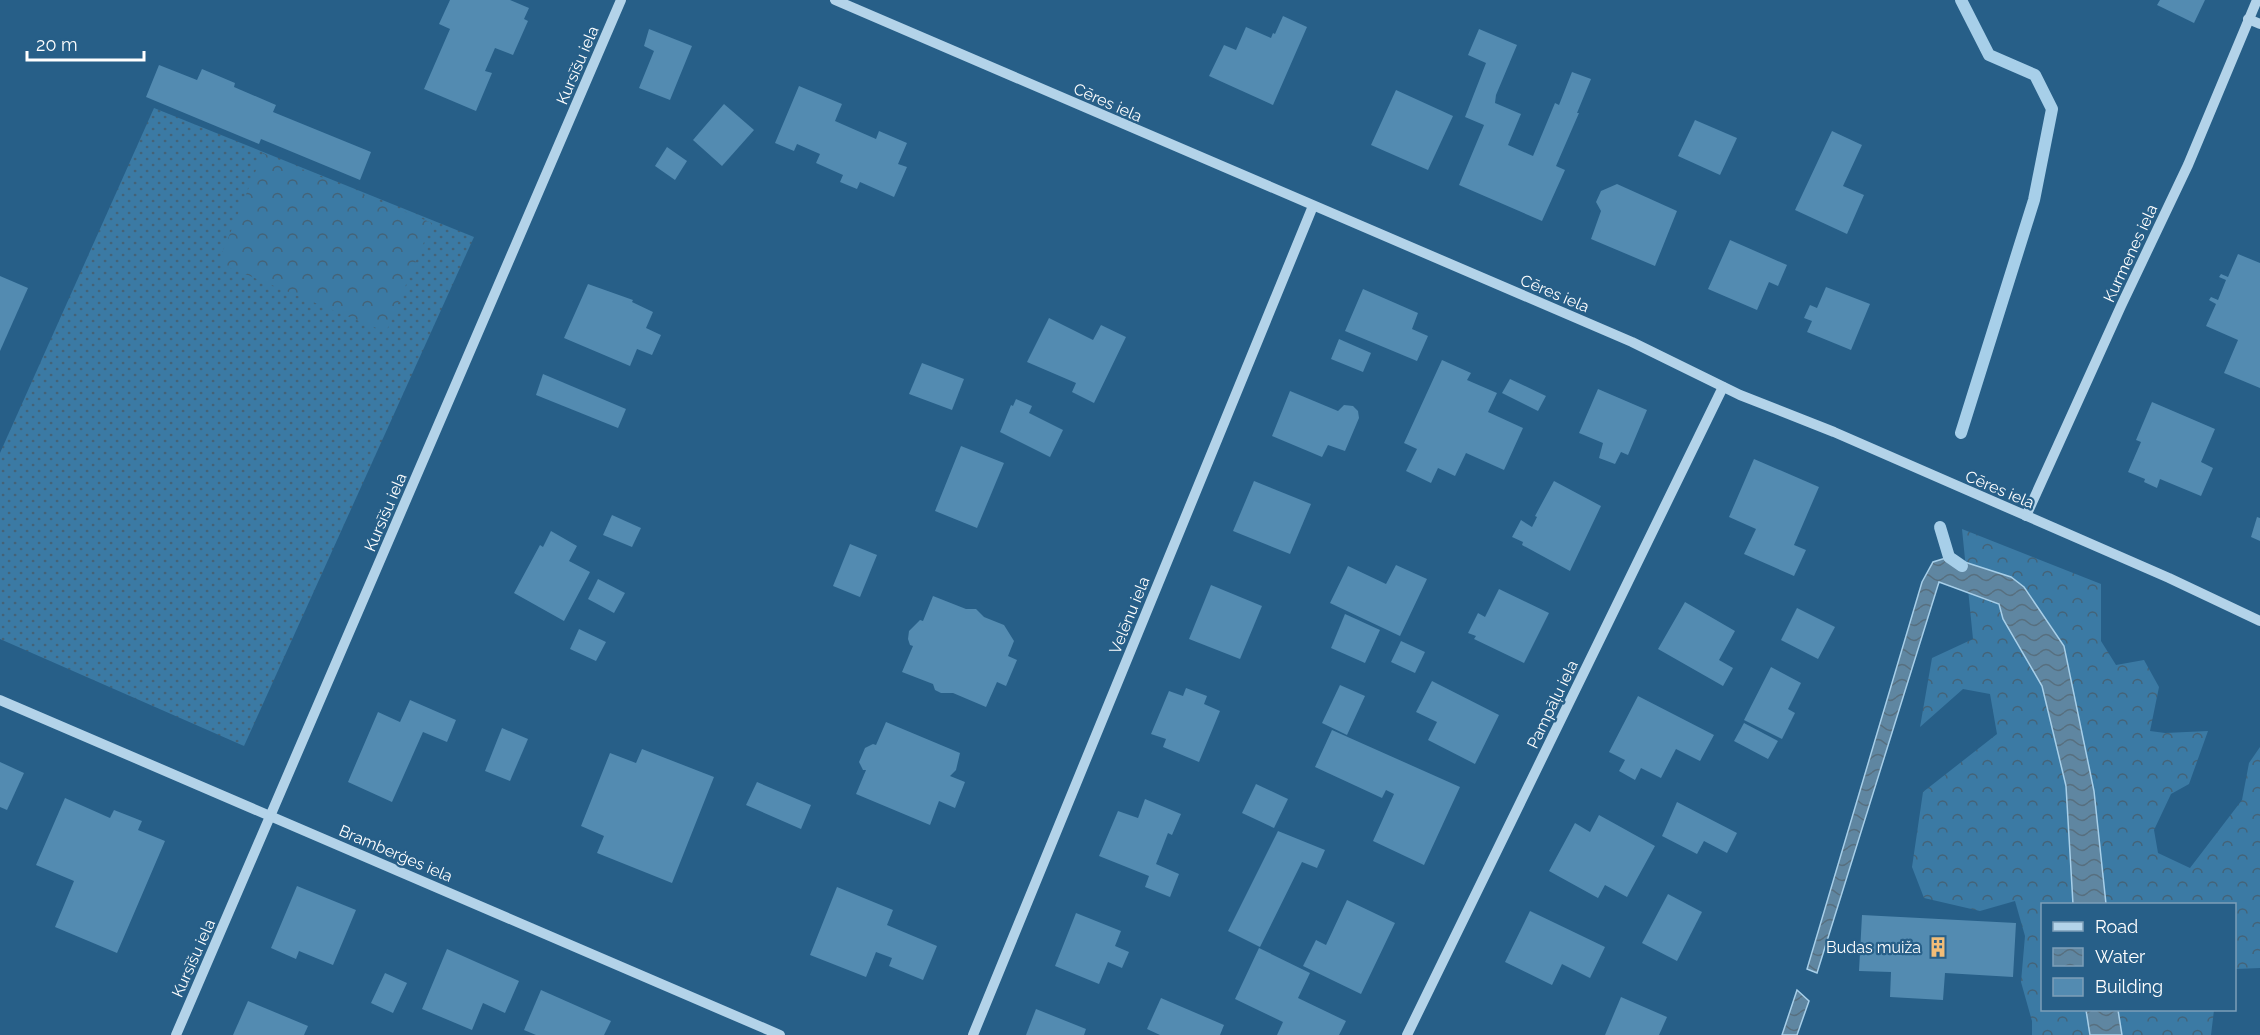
<svg xmlns="http://www.w3.org/2000/svg" width="2260" height="1035" font-family="Raleway,sans-serif">
<style>
.grass{fill:url(#grass-dots)}
.forest{fill:url(#forest-crowns)}
.water{fill:url(#water-waves);stroke:#a7cfe9;stroke-width:1.5}
.lines{fill:none;stroke-linecap:round;stroke-linejoin:round}
.stream{stroke:#a7cfe9;stroke-width:12}
.building{fill:#538bb1}
.minor{stroke:#b3d3e9;stroke-width:10}
.labels{text-anchor:middle;stroke-width:4.5;stroke-linejoin:round;paint-order:stroke}
.street-label{font-size:16px;fill:#fff;stroke:#275f88}
.poi-label{font-size:16px;fill:#fff;stroke:#275f88;text-anchor:end}
</style>
<defs>
<pattern id="grass-dots" width="8" height="8" patternUnits="userSpaceOnUse" patternTransform="scale(1.5)"><rect width="8" height="8" fill="#3b7aa4"/><path d="M2 2h.1M6 6h.1" fill="none" stroke="#446378" stroke-width="1.8" stroke-linecap="round"/></pattern>
<pattern id="forest-crowns" width="20" height="18" patternUnits="userSpaceOnUse" patternTransform="scale(1.5)"><rect width="20" height="18" fill="#3b7aa4"/><path d="M2 6a3 3 0 1 1 6 0M12 15a3 3 0 1 1 6 0" fill="none" stroke="#446378"/></pattern>
<pattern id="water-waves" width="16" height="10" patternUnits="userSpaceOnUse" patternTransform="scale(1.5)"><rect width="16" height="10" fill="#5f86a1"/><path d="M0 5q4-4 8 0t8 0" fill="none" stroke="#576f7f"/></pattern>
</defs>
<rect width="100%" height="100%" fill="#275f88"/>
<polygon class="grass" points="154,108 474,237 244,746 0,639 0,453"/>
<g class="forest">
<polygon points="263,153 432,223 386,332 218,263"/>
<polygon points="1962,529 2101,584 2101,641 2116,665 2144,660 2159,687 2150,731 2165,733 2208,731 2189,784 2171,794 2154,830 2158,853 2190,868 2242,800 2249,763 2260,747 2260,968 2235,969 2234,904 2042,904 2042,1010 2214,1010 2211,1035 2032,1035 2032,1021 2021,982 2025,936 2015,901 1980,911 1924,898 1912,867 1923,792 1997,734 1990,694 1963,689 1920,727 1932,658 1973,639"/>
</g>
<g class="water">
<polygon points="1949,557 2011,577 2024,587 2064,646 2094,791 2106,904 2073,904 2066,786 2042,686 2003,619 1999,604 1939,582 1817,973 1807,969 1922,582 1933,562"/>
<polygon points="1797,990 1809,1001 1797,1035 1782,1035"/>
<polygon points="2086,1010 2118,1010 2122,1035 2090,1035"/>
</g>
<g class="lines">
<g class="stream">
<polyline points="1961,0 1989,55 2035,75 2052,109 2034,200 1961,433"/>
<polyline points="1940,527 1949,557 1962,566"/>
</g>
</g>
<g class="building">
<polygon points="450,0 510,0 529,8 524,19 528,21 513,55 495,48 485,71 492,73 476,111 424,89 450,29 439,24"/>
<polygon points="2160,0 2205,0 2194,23 2157,5"/>
<polygon points="1283,16 1307,27 1273,105 1209,76 1224,45 1236,50 1246,27 1271,38 1273,33 1275,34"/>
<polygon points="649,29 692,46 670,100 639,88 654,51 644,46"/>
<polygon points="1479,29 1517,45 1496,95 1495,103 1521,114 1508,145 1533,156 1555,103 1559,105 1572,72 1591,79 1577,113 1579,113 1556,166 1565,170 1542,221 1459,185 1484,125 1465,117 1486,63 1468,55"/>
<polygon points="159,65 197,80 202,69 235,83 234,87 276,105 273,112 371,152 360,180 261,139 259,144 146,97"/>
<polygon points="799,86 842,104 835,121 876,139 879,131 907,143 898,164 907,167 894,197 860,182 857,189 840,182 843,175 816,163 820,154 797,144 794,151 775,143"/>
<polygon points="1396,90 1453,116 1428,170 1371,145"/>
<polygon points="724,104 754,130 722,166 693,140"/>
<polygon points="1695,120 1737,138 1720,175 1678,156"/>
<polygon points="1832,131 1862,145 1843,186 1864,195 1847,234 1795,210"/>
<polygon points="667,147 687,161 675,180 655,166"/>
<polygon points="1617,184 1677,211 1655,266 1591,239 1601,211 1596,202 1601,191"/>
<polygon points="1730,240 1787,265 1778,286 1769,282 1757,310 1708,289"/>
<polygon points="2238,254 2260,263 2260,388 2224,373 2238,340 2206,326 2216,304 2209,300 2211,297 2218,300 2226,280 2219,277 2221,274 2228,277"/>
<polygon points="0,276 28,288 0,351"/>
<polygon points="588,284 633,300 632,302 653,312 646,328 661,335 652,355 637,349 630,366 564,338"/>
<polygon points="1826,287 1870,304 1851,350 1807,332 1812,321 1804,318 1810,305 1817,308"/>
<polygon points="1363,289 1418,313 1412,329 1428,336 1417,361 1345,331"/>
<polygon points="1049,318 1093,340 1101,325 1126,337 1094,403 1072,392 1076,383 1027,362"/>
<polygon points="1339,339 1371,353 1363,372 1331,359"/>
<polygon points="1442,360 1471,373 1467,380 1497,393 1488,412 1523,428 1504,470 1466,453 1455,476 1438,468 1431,483 1406,471 1417,449 1404,443"/>
<polygon points="922,363 964,379 952,410 909,394"/>
<polygon points="543,374 626,409 618,428 536,395"/>
<polygon points="1510,379 1546,396 1538,411 1502,393"/>
<polygon points="1598,389 1647,410 1628,455 1621,452 1615,464 1599,458 1603,443 1579,433"/>
<polygon points="1290,391 1338,411 1344,405 1353,406 1358,411 1359,418 1345,451 1328,445 1322,457 1272,436"/>
<polygon points="1016,399 1032,406 1029,413 1063,430 1050,457 1000,432 1011,405 1013,406"/>
<polygon points="2152,402 2215,429 2201,462 2213,468 2201,496 2160,479 2157,488 2144,482 2145,479 2128,472 2141,442 2136,440"/>
<polygon points="961,446 1004,463 977,528 935,511"/>
<polygon points="1754,459 1819,487 1794,545 1806,550 1794,576 1744,554 1756,529 1729,517"/>
<polygon points="1254,481 1311,504 1290,554 1233,531"/>
<polygon points="1554,481 1601,506 1570,571 1522,545 1523,542 1512,537 1521,520 1532,527 1537,517 1535,516"/>
<polygon points="612,515 641,528 632,547 603,535"/>
<polygon points="2257,517 2260,518 2260,541 2251,537"/>
<polygon points="551,531 577,546 569,561 590,572 564,621 514,593 540,545 543,547"/>
<polygon points="850,544 877,555 860,597 833,586"/>
<polygon points="1396,565 1427,579 1400,636 1330,603 1348,566 1386,584"/>
<polygon points="598,579 625,593 614,613 588,599"/>
<polygon points="1211,585 1262,606 1240,659 1189,639"/>
<polygon points="1499,589 1549,613 1524,663 1474,639 1476,636 1468,633 1478,613 1485,617"/>
<polygon points="933,596 966,609 976,609 984,617 1004,625 1014,641 1008,656 1017,660 1006,686 997,682 986,707 953,693 941,693 935,690 933,684 902,672 913,646 910,645 908,639 909,631 920,620 923,621"/>
<polygon points="1685,602 1735,631 1719,660 1733,668 1723,686 1658,649"/>
<polygon points="1797,608 1835,627 1818,659 1781,640"/>
<polygon points="1345,614 1380,630 1365,663 1331,648"/>
<polygon points="579,629 606,642 596,661 570,649"/>
<polygon points="1401,641 1425,652 1415,673 1391,662"/>
<polygon points="1771,667 1801,683 1788,709 1795,713 1782,739 1744,720"/>
<polygon points="1432,681 1499,715 1475,764 1428,740 1437,722 1416,712"/>
<polygon points="1340,685 1365,696 1347,735 1322,723"/>
<polygon points="1186,688 1207,696 1204,704 1220,711 1199,762 1163,747 1166,739 1151,734 1169,691 1183,696"/>
<polygon points="1638,696 1714,735 1700,761 1676,749 1661,778 1641,768 1635,780 1619,771 1625,760 1609,752"/>
<polygon points="410,700 456,720 447,742 423,732 392,802 348,782 378,712 400,722"/>
<polygon points="886,722 960,753 956,770 950,776 965,782 955,808 939,801 930,825 856,794 866,770 863,770 859,762 865,748 873,744 876,745"/>
<polygon points="1744,723 1778,741 1768,759 1734,741"/>
<polygon points="502,728 528,739 510,781 485,771"/>
<polygon points="1332,730 1460,787 1424,865 1373,841 1394,794 1386,790 1382,798 1315,767"/>
<polygon points="642,749 714,777 672,883 597,853 604,836 581,826 610,753 636,763"/>
<polygon points="0,762 24,773 7,810 0,807"/>
<polygon points="757,782 811,805 801,829 746,805"/>
<polygon points="1256,784 1288,799 1274,828 1242,813"/>
<polygon points="65,798 110,818 114,810 142,821 138,830 165,841 117,953 55,927 74,881 36,865"/>
<polygon points="1145,799 1181,814 1172,835 1168,833 1156,864 1179,874 1170,897 1145,887 1149,876 1099,856 1118,811 1138,818"/>
<polygon points="1677,802 1737,833 1727,853 1704,841 1697,854 1662,836"/>
<polygon points="1599,815 1655,846 1627,897 1605,885 1598,898 1549,871 1575,823 1590,832"/>
<polygon points="1278,831 1325,850 1317,868 1302,862 1260,947 1228,931"/>
<polygon points="297,886 356,910 333,965 299,951 296,959 271,948"/>
<polygon points="837,887 893,910 887,925 937,946 923,980 889,966 892,958 876,952 866,977 810,955"/>
<polygon points="1668,894 1702,912 1677,961 1642,943"/>
<polygon points="1347,900 1395,923 1361,994 1303,966 1316,940 1326,945"/>
<polygon points="1530,911 1605,947 1590,978 1562,964 1552,985 1505,962"/>
<polygon points="1076,913 1121,931 1115,946 1129,952 1122,968 1108,962 1099,984 1055,966"/>
<polygon points="1862,915 2016,923 2013,977 1945,973 1943,1000 1890,997 1891,972 1859,971"/>
<polygon points="1259,948 1310,973 1298,998 1346,1021 1339,1035 1277,1035 1283,1022 1235,999"/>
<polygon points="447,949 519,981 505,1013 483,1003 472,1030 422,1009"/>
<polygon points="385,973 407,983 393,1013 371,1003"/>
<polygon points="541,990 611,1021 604,1035 536,1035 524,1030"/>
<polygon points="1621,997 1667,1017 1659,1035 1605,1035"/>
<polygon points="1161,998 1224,1025 1220,1035 1160,1035 1147,1029"/>
<polygon points="248,1001 308,1026 304,1035 233,1035"/>
<polygon points="1036,1009 1086,1029 1084,1035 1026,1035"/>
</g>
<g class="lines">
<g class="minor">
<polyline points="835,0 1632,342 1740,395 1834,432 2169,578 2260,621"/>
<polyline points="2248,19 2260,24"/>
<polyline points="2026,516 2121,306 2188,165 2257,0"/>
<polyline points="0,700 780,1035"/>
<polyline points="176,1035 621,0"/>
<polyline points="973,1035 1313,206"/>
<polyline points="1407,1035 1723,387"/>
</g>
</g>
<defs>
<g id="building-bare" transform="scale(1.62)"><path d="M-4-6H4V6H1V3H-1V6H-4ZM-2.5-4.3h1.7v1.8h-1.7ZM.8-4.3h1.7v1.8H.8ZM-2.5-1h1.7V.8h-1.7ZM.8-1h1.7V.8H.8Z" fill="#f1bd78" stroke="#275f88" stroke-width="2.5" paint-order="stroke"/></g>
</defs>
<g fill-rule="evenodd">
<use href="#building-bare" x="1938" y="947"/>
</g>
<g class="labels">
<g class="street-label">
<text transform="translate(577 65) rotate(-67)" y="6">Kursīšu iela</text>
<text transform="translate(1108 102) rotate(24)" y="6">Cēres iela</text>
<text transform="translate(2130 253) rotate(-65)" y="6">Kurmenes iela</text>
<text transform="translate(1555 293) rotate(23)" y="6">Cēres iela</text>
<text transform="translate(2000 489) rotate(23)" y="6">Cēres iela</text>
<text transform="translate(385 512) rotate(-67)" y="6">Kursīšu iela</text>
<text transform="translate(1129 615) rotate(-68)" y="6">Velēnu iela</text>
<text transform="translate(1552 704) rotate(-64)" y="6">Pampāļu iela</text>
<text transform="translate(396 853) rotate(23)" y="6">Bramberģes iela</text>
<text transform="translate(193 958) rotate(-66)" y="6">Kursīšu iela</text>
</g>
<g class="poi-label">
<text x="1921" y="953">Budas muiža</text>
</g>
</g>
<rect x="2041" y="903" width="195" height="108" fill="#275f88" stroke="#7d9fb8" stroke-width="1.5"/>
<rect x="2053" y="922" width="30" height="9" fill="#b3d3e9" stroke="#7d9fb8" stroke-width="1.5"/>
<text x="2095" y="933" font-size="18" fill="#ffffff">Road</text>
<rect x="2053" y="948" width="30" height="18" fill="url(#water-waves)" stroke="#7d9fb8" stroke-width="1.5"/>
<text x="2095" y="963" font-size="18" fill="#ffffff">Water</text>
<rect x="2053" y="978" width="30" height="18" fill="#538bb1" stroke="#7d9fb8" stroke-width="1.5"/>
<text x="2095" y="993" font-size="18" fill="#ffffff">Building</text>
<path d="M27 51v9h117v-9" fill="none" stroke="#ffffff" stroke-width="3"/>
<text x="36" y="51" font-size="18" fill="#ffffff" stroke="#275f88" stroke-width="4.5" paint-order="stroke">20 m</text>
</svg>
